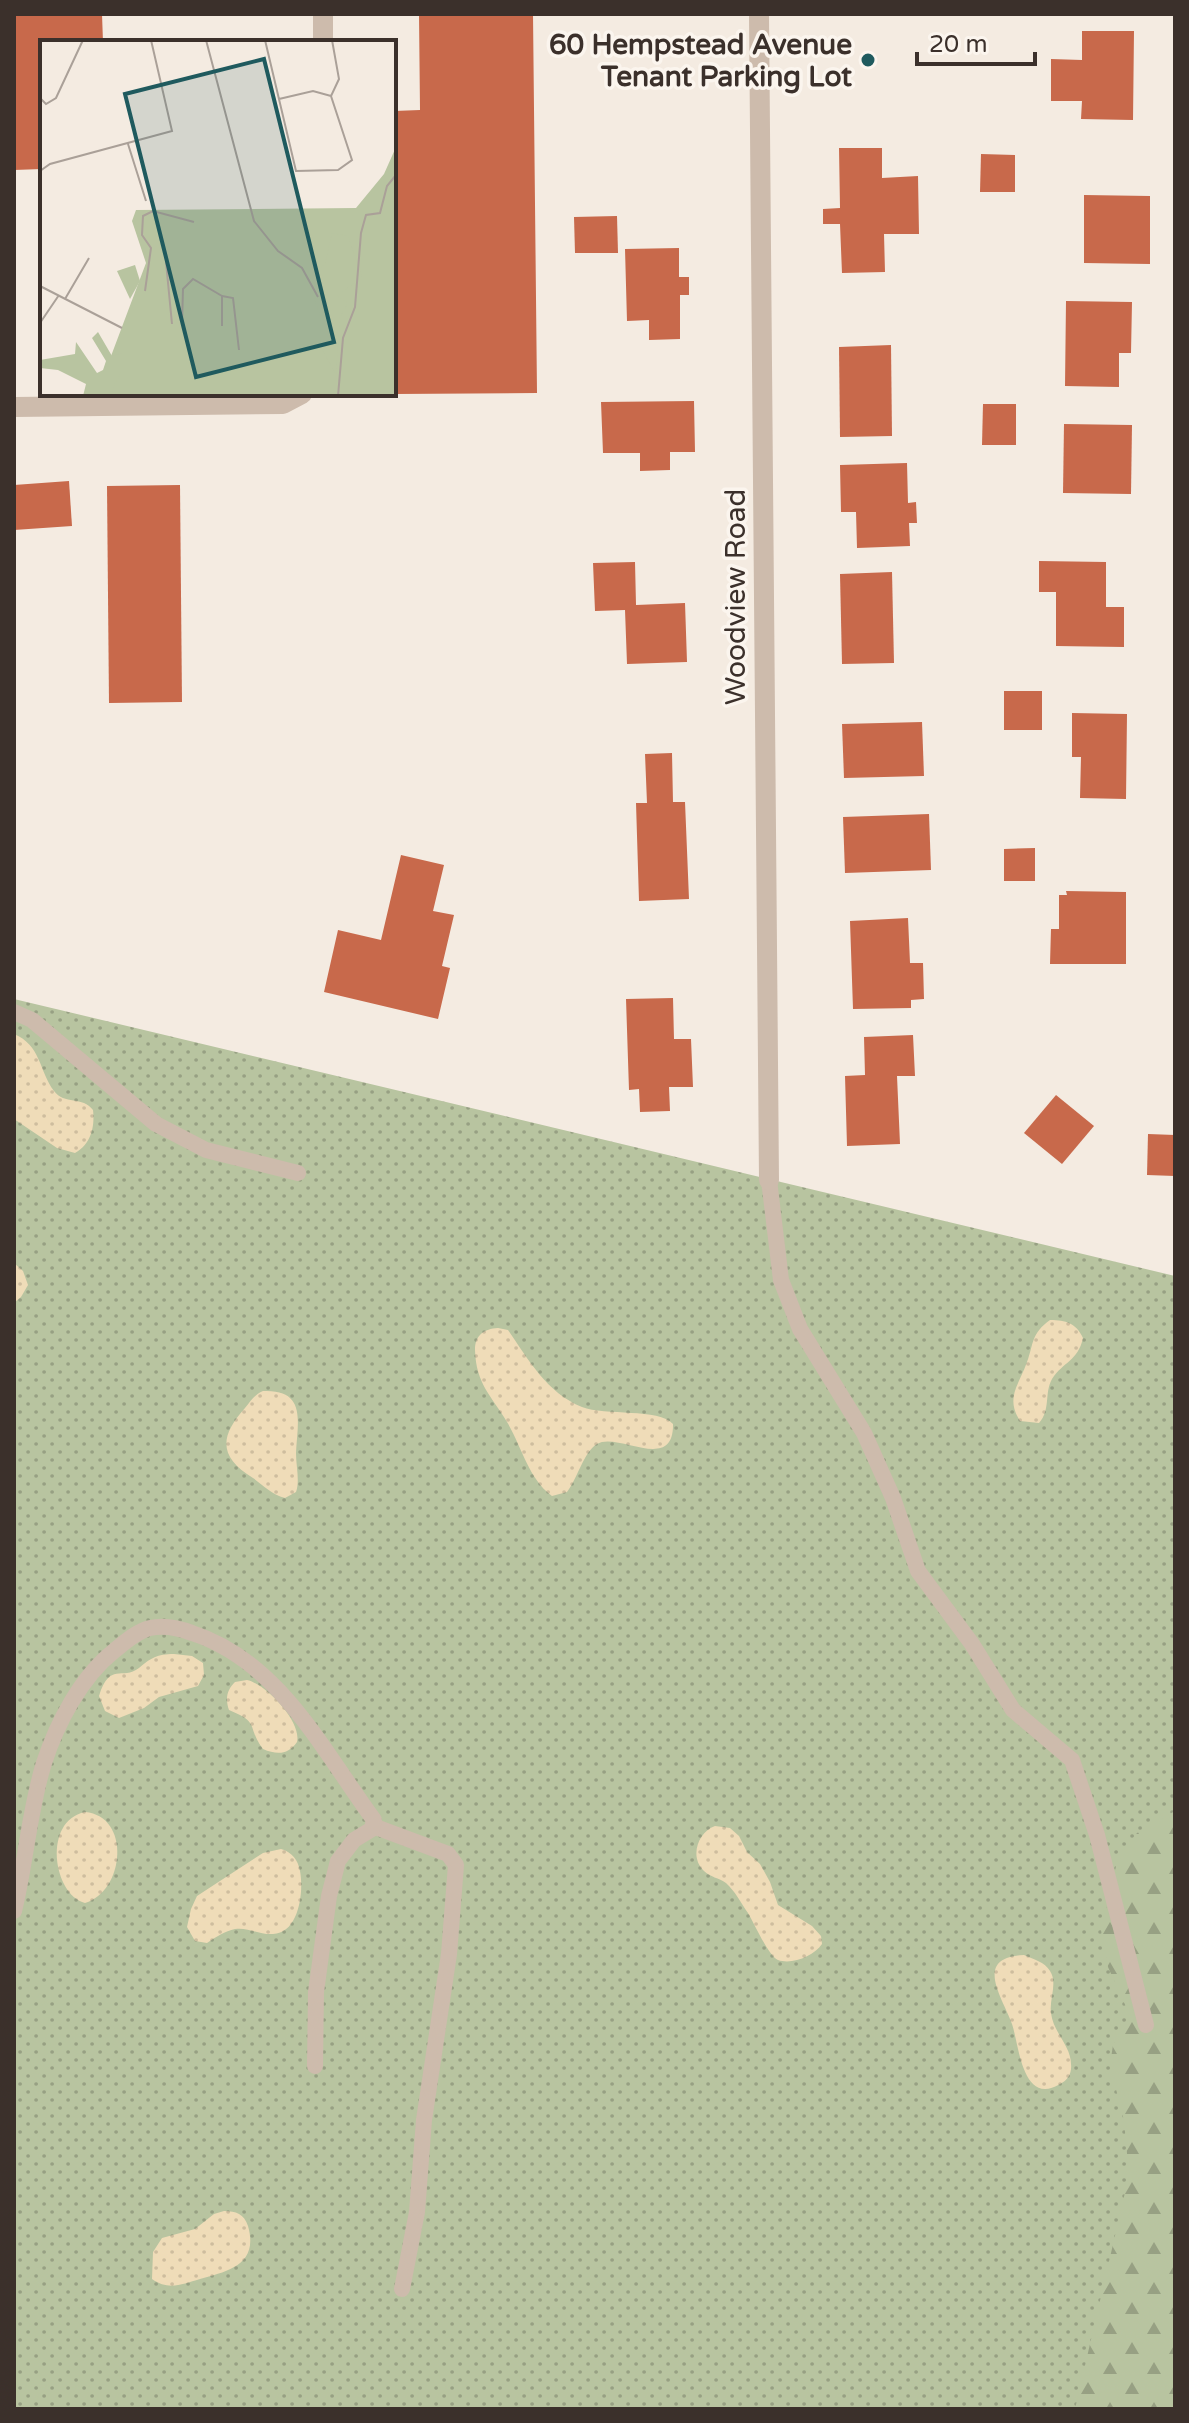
<svg xmlns="http://www.w3.org/2000/svg" width="1189" height="2423" font-family="'Varela Round',sans-serif">
<style>
.grass{fill:url(#grass-dots)}
.forest{fill:url(#forest-firs)}
.sand{fill:url(#sand-dots)}
.building{fill:#c8694b}
.lines{fill:none;stroke-linecap:round;stroke-linejoin:round}
.service{stroke:#cdbbac;stroke-width:16}
.minor{stroke:#cdbbac;stroke-width:20}
.poi-dot{fill:#1f5a5e;stroke:#fbf5ee;stroke-width:3}
.labels{text-anchor:middle;stroke-width:7;stroke-linejoin:round;paint-order:stroke}
.poi-label{font-size:28px;font-weight:bold;fill:#3b302b;stroke:#fbf5ee;text-anchor:end}
.street-label{font-size:28px;fill:#3b302b;stroke:#fbf5ee}
.inset-road{fill:none;stroke:#aaa098;stroke-width:2}
.view{fill:#1f5a5e;fill-opacity:0.15;stroke:#1f5a5e;stroke-width:4}
.inset-edge{fill:none;stroke:#3b302b;stroke-width:4}
</style>
<defs>
<pattern id="grass-dots" width="8" height="8" patternUnits="userSpaceOnUse" patternTransform="scale(2)"><rect width="8" height="8" fill="#b8c4a0"/><path d="M2 2h.1M6 6h.1" fill="none" stroke="#97a083" stroke-width="1.8" stroke-linecap="round"/></pattern>
<pattern id="forest-firs" width="22" height="20" patternUnits="userSpaceOnUse" patternTransform="scale(2)"><rect width="22" height="20" fill="#b8c4a0"/><path d="M5 1l3.5 6h-7zM16 11l3.5 6h-7z" fill="#97a083"/></pattern>
<pattern id="sand-dots" width="8" height="8" patternUnits="userSpaceOnUse" patternTransform="scale(2)"><rect width="8" height="8" fill="#efdcb8"/><path d="M2 2h.1M6 6h.1" fill="none" stroke="#cebd9e" stroke-width="1.8" stroke-linecap="round"/></pattern>
</defs>
<rect width="100%" height="100%" fill="#f4ebe1"/>
<polygon class="grass" points="14,999 1175,1276 1175,2409 14,2409"/>
<polygon class="forest" points="1175,1811 1175,2409 1075,2409 1129,2175 1124,2121 1110,2065 1113,2045 1123,2027 1132,2020 1108,1967 1101,1930 1118,1858 1137,1833"/>
<g class="sand">
<path d="M 14,1034 C 41,1045 39,1071 54,1091 C 64,1105 83,1096 93,1110 C 95,1127 91,1144 75,1153 L 57,1148 L 14,1119 Z"/>
<polygon points="14,1263 23,1271 28,1285 21,1297 14,1303"/>
<path d="M 1050,1320 C 1066,1320 1076,1323 1083,1338 C 1078,1361 1063,1362 1052,1379 C 1044,1393 1051,1410 1039,1423 L 1020,1421 C 1005,1398 1019,1385 1027,1362 C 1034,1342 1031,1334 1050,1320 Z"/>
<path d="M 498,1328 L 508,1330 C 528,1359 547,1393 582,1407 C 605,1416 659,1408 673,1424 C 674,1474 617,1431 597,1444 C 583,1453 578,1478 567,1492 L 552,1496 C 528,1478 522,1447 507,1422 C 491,1395 476,1384 475,1350 C 475,1335 484,1329 498,1328 Z"/>
<path d="M 263,1391 C 308,1389 297,1424 296,1453 C 296,1466 300,1481 296,1492 L 285,1498 C 271,1494 264,1486 253,1478 C 219,1457 219,1437 245,1408 C 251,1401 254,1395 263,1391 Z"/>
<path d="M 174,1654 L 192,1656 L 203,1663 L 204,1675 L 198,1686 L 159,1697 L 144,1708 L 119,1718 L 105,1711 L 99,1696 C 110,1661 122,1681 139,1668 C 151,1658 157,1654 174,1654 Z"/>
<path d="M 247,1680 C 266,1684 302,1722 297,1742 C 288,1755 277,1755 263,1749 C 246,1726 261,1723 229,1710 C 225,1698 227,1690 235,1682 Z"/>
<path d="M 85,1812 C 131,1816 125,1891 85,1903 C 53,1895 42,1821 85,1812 Z"/>
<path d="M 715,1826 L 730,1828 L 739,1836 L 747,1852 L 760,1864 L 770,1882 L 778,1905 L 812,1926 L 821,1936 L 822,1944 C 814,1956 792,1965 778,1960 C 769,1957 754,1923 748,1913 C 741,1903 735,1891 726,1883 C 719,1878 710,1877 704,1871 C 689,1857 698,1832 715,1826 Z"/>
<path d="M 281,1849 C 292,1852 298,1860 300,1871 C 304,1892 299,1933 273,1934 C 260,1935 248,1927 235,1929 C 225,1931 216,1937 207,1943 L 195,1941 L 187,1927 L 191,1909 L 197,1896 L 263,1853 Z"/>
<path d="M 1024,1955 C 1033,1959 1045,1962 1050,1971 C 1058,1983 1049,1999 1051,2013 C 1053,2032 1071,2046 1071,2064 C 1072,2073 1068,2080 1060,2084 C 1022,2107 1019,2044 1012,2024 C 1003,1998 972,1957 1024,1955 Z"/>
<path d="M 224,2211 C 236,2211 244,2214 248,2226 C 259,2265 228,2271 200,2279 C 182,2284 169,2291 152,2279 L 153,2252 L 162,2238 L 195,2229 L 214,2214 Z"/>
</g>
<g class="building">
<polygon points="14,14 102,14 103,42 42,42 42,169 14,170"/>
<polygon points="419,14 533,14 537,393 394,394 394,111 420,110"/>
<polygon points="1082,31 1134,31 1133,120 1081,119 1082,101 1051,101 1051,59 1082,60"/>
<polygon points="839,148 882,148 882,178 918,176 919,234 884,234 885,272 842,273 840,224 823,224 823,209 840,208"/>
<polygon points="981,154 1015,155 1015,192 980,192"/>
<polygon points="1084,195 1150,196 1150,264 1084,263"/>
<polygon points="617,216 618,253 575,253 574,217"/>
<polygon points="679,248 679,277 689,277 689,295 680,295 680,339 649,340 649,320 627,321 625,249"/>
<polygon points="1066,301 1132,302 1131,353 1119,353 1119,387 1065,386"/>
<polygon points="891,345 892,436 840,437 839,347"/>
<polygon points="694,401 695,452 670,452 670,470 640,471 640,453 603,453 601,402"/>
<polygon points="983,404 1016,404 1016,445 982,445"/>
<polygon points="1064,424 1132,425 1131,494 1063,493"/>
<polygon points="907,463 908,503 916,502 917,523 909,523 910,546 857,548 856,512 841,512 840,465"/>
<polygon points="69,481 72,526 14,530 14,485"/>
<polygon points="180,485 182,702 109,703 107,486"/>
<polygon points="1039,561 1106,562 1106,607 1124,607 1124,647 1056,646 1056,592 1039,592"/>
<polygon points="635,562 636,605 685,603 687,662 627,664 625,610 595,611 593,563"/>
<polygon points="892,572 894,663 842,664 840,574"/>
<rect x="1004" y="691" width="38" height="39"/>
<polygon points="1072,713 1127,714 1126,799 1080,798 1081,757 1072,757"/>
<polygon points="922,722 924,776 844,778 842,724"/>
<polygon points="672,753 673,802 685,802 689,899 639,901 636,803 647,803 645,754"/>
<polygon points="929,814 931,870 845,873 843,817"/>
<polygon points="1035,848 1035,881 1004,881 1004,849"/>
<polygon points="401,855 444,865 433,911 454,915 442,966 450,968 438,1019 324,992 338,930 381,940"/>
<polygon points="1066,891 1126,892 1126,964 1050,964 1051,929 1059,929 1059,895 1067,895"/>
<polygon points="908,918 910,963 923,963 924,999 911,1000 911,1008 853,1009 850,921"/>
<polygon points="673,998 674,1039 691,1039 693,1087 669,1087 670,1111 640,1112 639,1089 629,1090 626,999"/>
<polygon points="913,1035 915,1076 897,1076 900,1144 847,1146 845,1076 865,1075 864,1037"/>
<polygon points="1056,1095 1094,1126 1062,1164 1024,1133"/>
<polygon points="1148,1134 1175,1135 1175,1176 1147,1175"/>
</g>
<g class="lines">
<g class="service">
<polyline points="14,1012 32,1020 156,1124 206,1150 298,1173"/>
<polyline points="769,1180 781,1280 800,1329 864,1433 893,1498 918,1571 972,1644 1013,1710 1072,1760 1097,1835 1146,2025"/>
<polyline points="373,1826 448,1854 456,1865 449,1954 424,2120 417,2212 402,2289"/>
<path d="M 14,1911 C 26,1862 29,1811 44,1763 C 57,1723 81,1677 114,1651 C 124,1643 137,1631 150,1628 C 163,1625 179,1628 192,1633 C 279,1661 323,1751 374,1820 L 372,1829 L 354,1840 L 338,1861 L 329,1896 L 316,1992 L 315,2066"/>
</g>
<g class="minor">
<polyline points="323,14 323,42"/>
<polyline points="759,14 769,1180"/>
<polyline points="14,407 283,404 302,394"/>
</g>
</g>
<circle class="poi-dot" cx="868" cy="60" r="8"/>
<g class="labels">
<g class="poi-label">
<text x="852" y="54">60 Hempstead Avenue<tspan x="852" dy="32">Tenant Parking Lot</tspan></text>
</g>
<g class="street-label">
<text transform="translate(735 597) rotate(-90)" y="10">Woodview Road</text>
</g>
</g>
<g transform="translate(40 40)">
<rect width="356" height="356" fill="#f4ebe1"/>
<path d="M 356,107 L 356,356 L 56,356 L 106,223 L 92,181 L 96,170 L 316,168 L 344,134 Z" fill="#b8c4a0"/>
<path d="M 292,193 L 308,196 L 322,237 L 297,256 L 308,263 L 300,277 L 296,334 L 281,308 L 280,275 L 270,247 L 271,235 L 285,224 ZM 58,292 L 72,316 L 82,313 L 82,331 L 71,351 L 82,356 L 43,356 L 46,344 L 18,330 L 0,328 L 0,320 L 35,314 L 36,302 L 57,333 L 63,330 L 66,321 L 52,298 Z" fill="#b8c4a0"/>
<path d="M 95,225 L 100,241 L 90,259 L 77,231 Z" fill="#b8c4a0"/>
<path class="inset-road" d="M 166,0 L 214,181 L 238,211 L 262,228 L 278,257M 225,0 L 256,131 L 298,130 L 312,120 L 291,56 L 299,39 L 292,0M 0,58 L 6,64 L 16,58 L 43,0M 239,59 L 273,51 L 291,56M 88,104 L 106,161M 0,131 L 10,124 L 132,91 L 111,0M 126,222 L 132,284M 0,246 L 82,288M 105,251 L 111,208 L 102,195 L 103,176 L 113,171 L 154,182M 182,256 L 193,258 L 199,310M 25,259 L 49,218M 0,283 L 19,255M 142,284 L 143,249 L 153,239 L 182,256 L 182,286M 298,356 L 303,298 L 315,267 L 321,193 L 326,175 L 340,173 L 347,146 L 356,135"/>
<path class="view" d="M 224,19 L 294,302 L 156,337 L 85,54 Z"/>
<rect width="356" height="356" class="inset-edge"/>
</g>
<rect width="1189" height="2423" fill="none" stroke="#3b302b" stroke-width="32"/>
<path d="M917 52v12h118v-12" fill="none" stroke="#3b302b" stroke-width="4"/>
<text x="929" y="52" font-size="24" fill="#3b302b" stroke="#fbf5ee" stroke-width="6" paint-order="stroke">20 m</text>
</svg>
